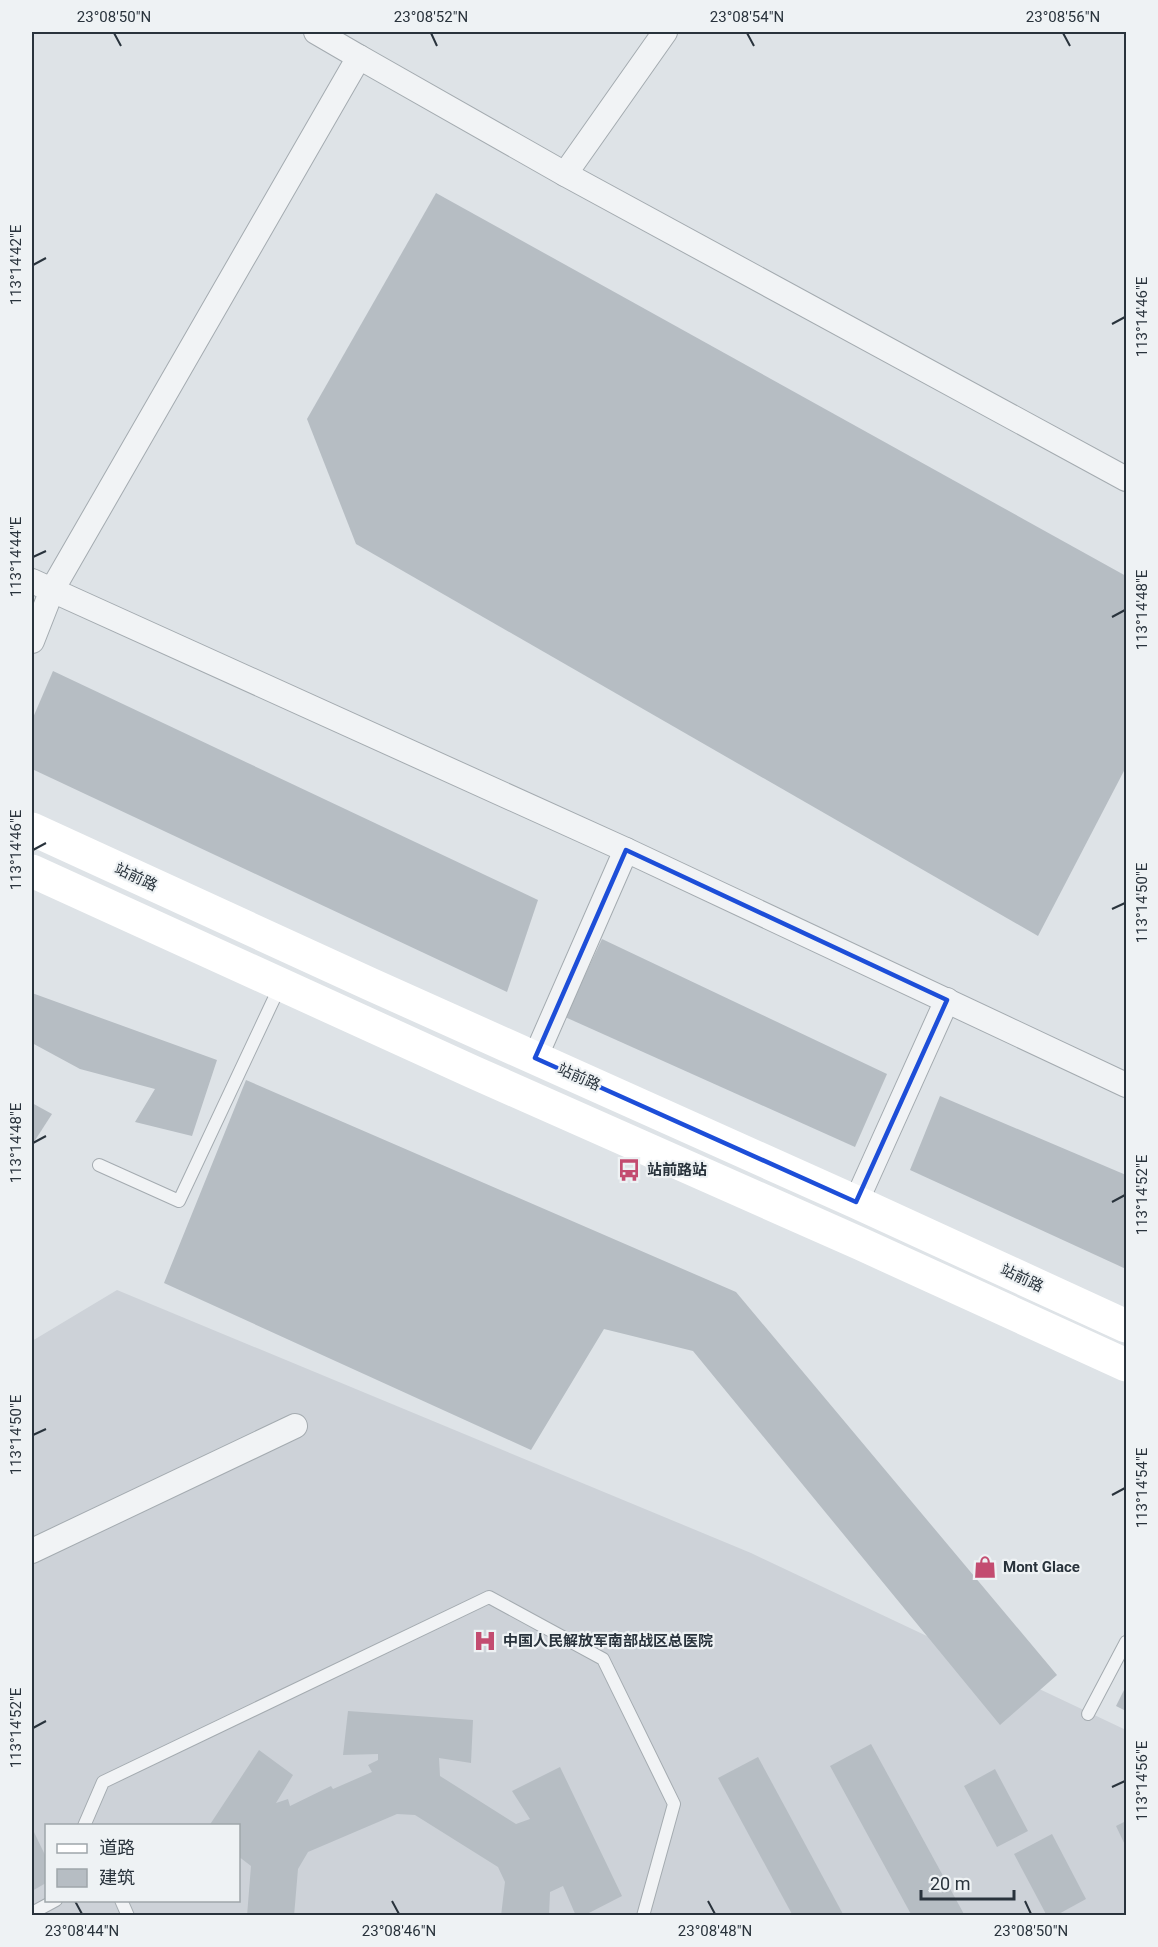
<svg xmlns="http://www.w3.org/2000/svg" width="1158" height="1947" font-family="Roboto,'Noto Sans SC',sans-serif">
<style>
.built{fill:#cdd2d8;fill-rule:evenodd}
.building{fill:#b6bdc3}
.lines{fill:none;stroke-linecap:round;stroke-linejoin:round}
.lane-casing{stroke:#a4abb0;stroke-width:14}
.street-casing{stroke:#a4abb0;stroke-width:26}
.lane{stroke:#f1f3f5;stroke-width:12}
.street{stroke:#f1f3f5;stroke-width:24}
.secondary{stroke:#fff;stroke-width:33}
.marked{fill:none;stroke:#1d4ed8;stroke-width:4.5;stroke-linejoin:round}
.ticks{fill:none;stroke:#29333c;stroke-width:2}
.labels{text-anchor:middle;stroke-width:4.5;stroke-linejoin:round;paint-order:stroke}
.street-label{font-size:15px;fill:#29333c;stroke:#eef2f4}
.poi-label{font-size:15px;font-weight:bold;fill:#29333c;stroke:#eef2f4;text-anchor:start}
.neatline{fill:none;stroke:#29333c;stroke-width:2}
.ticks-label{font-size:15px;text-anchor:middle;fill:#29333c}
</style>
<rect width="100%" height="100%" fill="#dee3e7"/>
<path class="built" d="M 117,1290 L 751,1553 L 1126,1730 L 1126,1915 L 32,1915 L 32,1341 ZM 46,1826 L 238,1826 L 238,1900 L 46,1900 Z"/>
<g class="building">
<polygon points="436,193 1126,576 1126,767 1038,936 356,544 307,419"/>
<polygon points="53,671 538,900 507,992 32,769 32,720"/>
<polygon points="602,939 887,1074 855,1147 565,1017"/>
<polygon points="32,993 217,1060 192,1136 135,1122 155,1089 80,1069 32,1043"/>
<polygon points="246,1080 736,1292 1057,1675 1000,1725 693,1351 604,1329 531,1450 164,1283"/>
<polygon points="940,1096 1126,1175 1126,1269 910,1170"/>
<polygon points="32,1103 52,1114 32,1145"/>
<polygon points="1126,1686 1126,1711 1116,1706"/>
<polygon points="348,1711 473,1720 471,1763 439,1758 440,1776 516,1824 530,1819 512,1791 560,1767 622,1896 583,1916 576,1916 563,1886 550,1892 549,1916 501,1916 505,1882 498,1867 415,1815 397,1814 308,1852 298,1869 294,1916 247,1916 251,1866 238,1856 238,1826 209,1826 259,1750 293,1775 276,1803 288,1799 290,1806 331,1786 333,1789 372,1772 368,1765 378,1760 378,1754 343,1755"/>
<polygon points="871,1744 965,1916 912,1916 830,1766"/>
<polygon points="758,1757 844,1916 793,1916 718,1778"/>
<polygon points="995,1769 1028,1831 997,1847 964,1786"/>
<polygon points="1126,1821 1126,1847 1116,1826"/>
<polygon points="32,1828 46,1857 46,1883 32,1891"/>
<polygon points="1052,1834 1086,1899 1055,1916 1047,1916 1014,1854"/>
</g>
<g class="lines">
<g class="lane-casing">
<g id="lane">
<polyline points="99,1165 179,1201 280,986"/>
<polyline points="1088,1714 1126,1642"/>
<polyline points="84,1826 103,1782 489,1597 603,1659 674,1804 643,1916"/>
<polyline points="121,1900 128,1916"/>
<polyline points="32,1913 56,1900"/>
</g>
</g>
<g class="street-casing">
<g id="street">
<polyline points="316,32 359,57"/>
<polyline points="565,174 665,32"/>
<polyline points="32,581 626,850 1126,1085"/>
<polyline points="32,641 52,590 359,57 565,174 1126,479"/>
<polyline points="535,1058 626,850"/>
<polyline points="856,1202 947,1000"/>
<polyline points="32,1551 295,1426"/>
</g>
</g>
<use href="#lane" class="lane"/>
<use href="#street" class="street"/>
<g class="secondary">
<polyline points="32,829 370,984 856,1202 1126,1326"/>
<polyline points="32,871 473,1072 861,1244 1126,1365"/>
</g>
</g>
<path class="marked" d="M 626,850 L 947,1000 L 856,1202 L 535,1058 Z"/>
<path class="ticks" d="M 114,33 L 121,46M 431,33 L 437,46M 747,33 L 754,46M 1063,33 L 1070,46M 33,265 L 46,258M 1112,324 L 1125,317M 33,557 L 46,551M 1112,617 L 1125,610M 33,850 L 46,843M 1112,909 L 1125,903M 33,1143 L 46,1136M 1112,1202 L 1125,1195M 33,1435 L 46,1429M 1112,1495 L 1125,1488M 33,1728 L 46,1721M 1112,1787 L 1125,1781M 75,1901 L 82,1914M 392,1901 L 399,1914M 708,1901 L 715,1914M 1025,1901 L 1031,1914"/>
<defs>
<g id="bus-bare" transform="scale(1.8)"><path d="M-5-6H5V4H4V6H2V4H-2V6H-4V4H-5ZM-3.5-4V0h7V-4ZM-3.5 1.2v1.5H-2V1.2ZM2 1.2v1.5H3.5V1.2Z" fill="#c34c70" stroke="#eef2f4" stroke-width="2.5" paint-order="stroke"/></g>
<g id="shop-bare" transform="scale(1.8)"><path d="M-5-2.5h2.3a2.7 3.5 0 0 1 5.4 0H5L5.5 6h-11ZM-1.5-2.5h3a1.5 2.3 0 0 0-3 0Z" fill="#c34c70" stroke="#eef2f4" stroke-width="2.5" paint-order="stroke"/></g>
<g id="hospital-bare" transform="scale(1.8)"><path d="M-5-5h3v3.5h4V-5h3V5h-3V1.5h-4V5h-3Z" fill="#c34c70" stroke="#eef2f4" stroke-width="2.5" paint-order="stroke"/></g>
</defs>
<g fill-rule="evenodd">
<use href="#bus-bare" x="629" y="1170"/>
<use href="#shop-bare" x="985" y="1567"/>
<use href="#hospital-bare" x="485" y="1641"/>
</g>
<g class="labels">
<g class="street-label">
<text transform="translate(136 877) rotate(25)" y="5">站前路</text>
<text transform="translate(579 1077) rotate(24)" y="5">站前路</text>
<text transform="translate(1022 1278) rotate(25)" y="5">站前路</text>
</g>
<g class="poi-label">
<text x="647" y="1175">站前路站</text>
<text x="1003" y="1572">Mont Glace</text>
<text x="503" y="1646">中国人民解放军南部战区总医院</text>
</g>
</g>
<rect width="1158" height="1947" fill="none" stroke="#eef2f4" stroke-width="66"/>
<rect x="45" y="1824" width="195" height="78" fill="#eef2f4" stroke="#9fa6aa" stroke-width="1.5"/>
<rect x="57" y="1844" width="30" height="9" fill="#ffffff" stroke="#9fa6aa" stroke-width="1.5"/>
<text x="99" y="1854" font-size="18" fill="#29333c">道路</text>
<rect x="57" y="1869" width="30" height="18" fill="#b6bdc3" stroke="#9fa6aa" stroke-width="1.5"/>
<text x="99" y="1884" font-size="18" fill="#29333c">建筑</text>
<path d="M921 1890v9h93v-9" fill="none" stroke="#29333c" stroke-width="3"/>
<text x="930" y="1890" font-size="18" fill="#29333c" stroke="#eef2f4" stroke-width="4.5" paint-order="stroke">20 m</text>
<rect x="33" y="33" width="1092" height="1881" class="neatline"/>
<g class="ticks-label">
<text x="114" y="22">23°08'50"N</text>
<text x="431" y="22">23°08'52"N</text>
<text x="747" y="22">23°08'54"N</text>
<text x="1063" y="22">23°08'56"N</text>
<text transform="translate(16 265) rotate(-90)" y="5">113°14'42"E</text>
<text transform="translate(1142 317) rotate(-90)" y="5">113°14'46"E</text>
<text transform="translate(16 557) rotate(-90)" y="5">113°14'44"E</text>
<text transform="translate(1142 610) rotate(-90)" y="5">113°14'48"E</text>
<text transform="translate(16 850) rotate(-90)" y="5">113°14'46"E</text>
<text transform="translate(1142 903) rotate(-90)" y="5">113°14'50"E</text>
<text transform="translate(16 1143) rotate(-90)" y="5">113°14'48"E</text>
<text transform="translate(1142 1195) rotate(-90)" y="5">113°14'52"E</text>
<text transform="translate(16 1435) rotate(-90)" y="5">113°14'50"E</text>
<text transform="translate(1142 1488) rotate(-90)" y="5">113°14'54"E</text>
<text transform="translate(16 1728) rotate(-90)" y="5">113°14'52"E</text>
<text transform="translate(1142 1781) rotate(-90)" y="5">113°14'56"E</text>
<text x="82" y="1936">23°08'44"N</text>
<text x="399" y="1936">23°08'46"N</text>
<text x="715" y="1936">23°08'48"N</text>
<text x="1031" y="1936">23°08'50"N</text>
</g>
</svg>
